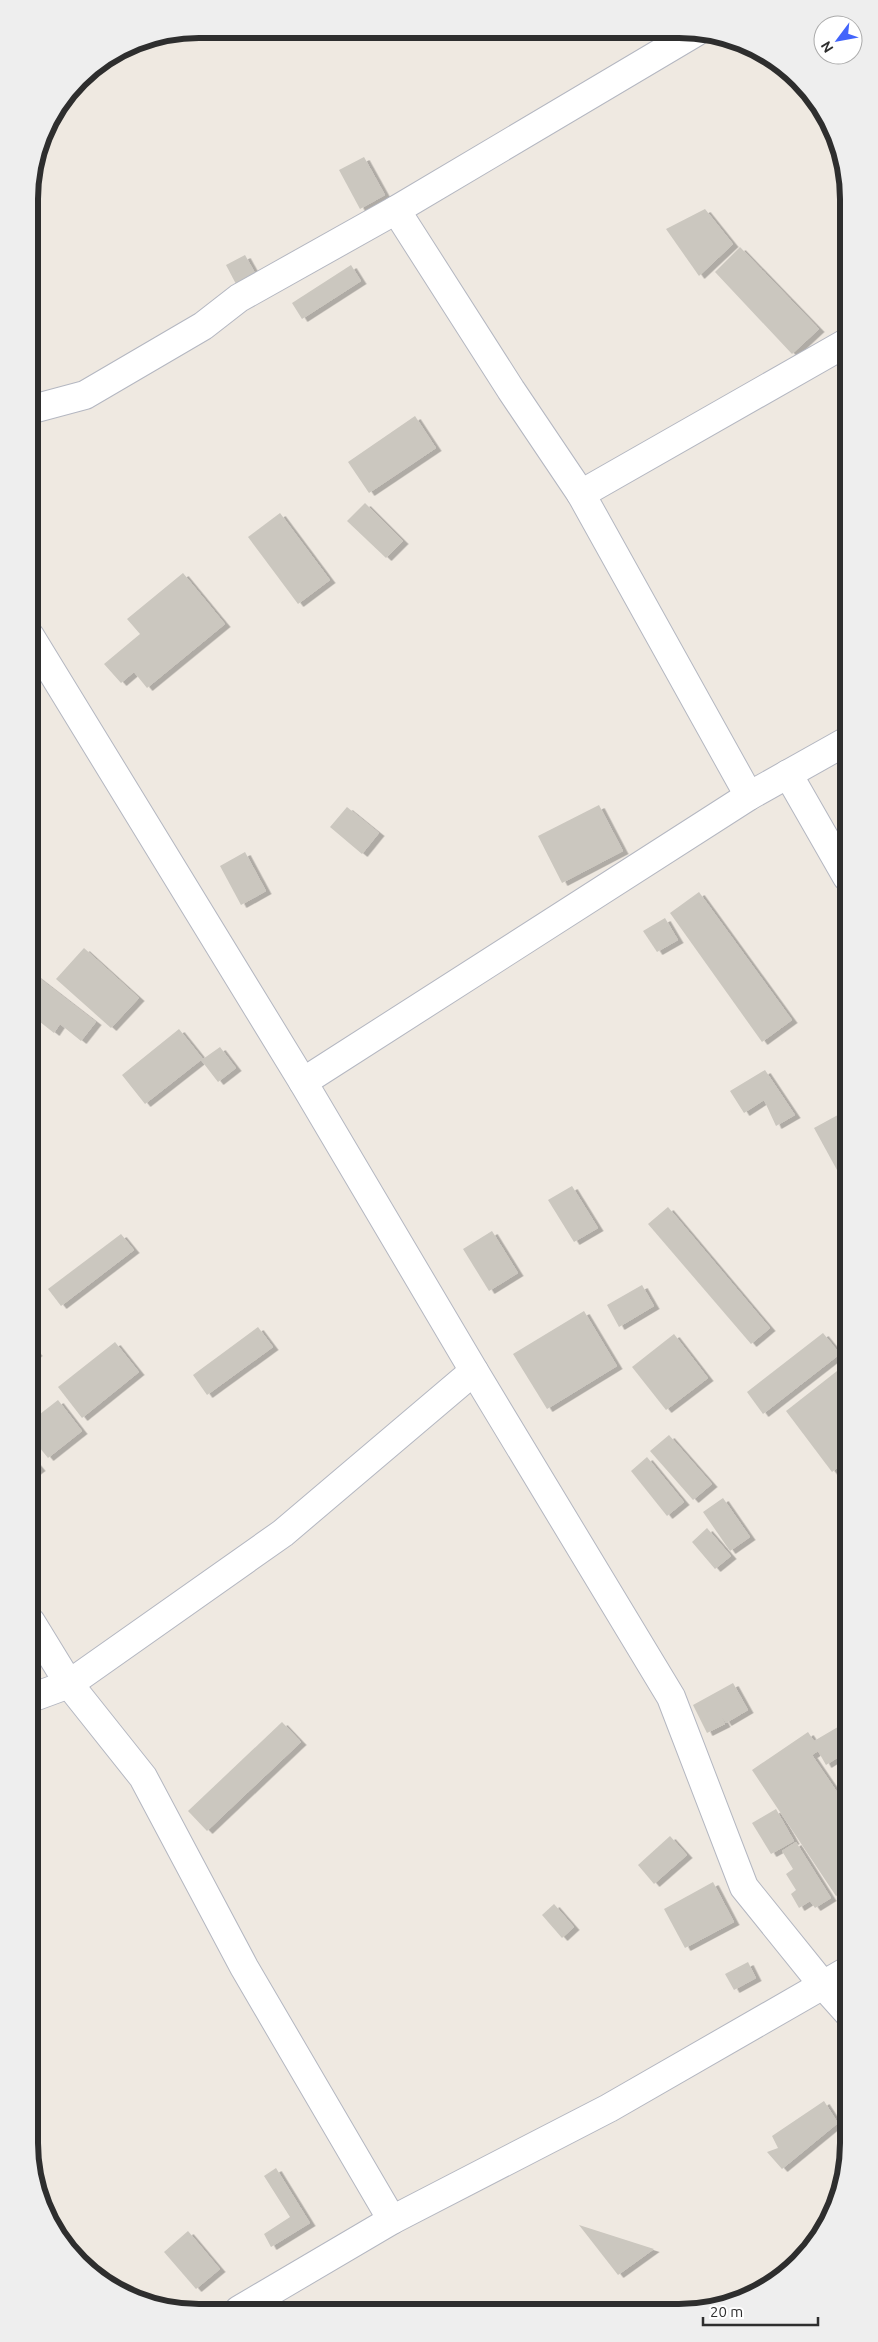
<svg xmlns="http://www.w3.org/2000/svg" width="878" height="2342" font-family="Ubuntu,sans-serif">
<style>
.building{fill:#cbc7bf;filter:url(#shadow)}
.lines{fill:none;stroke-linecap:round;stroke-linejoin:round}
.street-casing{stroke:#b4b7c1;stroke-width:30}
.street{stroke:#fff;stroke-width:28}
.rim{fill:none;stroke:#2e2e2e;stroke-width:6}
</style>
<defs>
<filter id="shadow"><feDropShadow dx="5.5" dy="3" stdDeviation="0" flood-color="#0004"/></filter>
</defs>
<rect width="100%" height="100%" fill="#efe9e1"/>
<g class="building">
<polygon points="364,157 385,195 360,209 339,170"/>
<polygon points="705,209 733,244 699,276 666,229"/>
<polygon points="740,247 819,329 792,354 715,272"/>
<polygon points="245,255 255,273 236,284 226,265"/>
<polygon points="351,265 361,281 302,319 292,303"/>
<polygon points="415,416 436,448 369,493 348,462"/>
<polygon points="365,503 403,541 386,558 347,521"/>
<polygon points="280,513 330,580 298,604 248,537"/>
<polygon points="183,573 225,624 147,688 134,672 121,683 104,664 140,634 127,619"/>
<polygon points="847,590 847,606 845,606 839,594"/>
<polygon points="599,805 623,851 562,883 538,836"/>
<polygon points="347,807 379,833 362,854 330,827"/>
<polygon points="245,852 266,891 241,905 220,866"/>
<polygon points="699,892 792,1020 762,1042 670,913"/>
<polygon points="665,918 678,940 657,952 643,931"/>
<polygon points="84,948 139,998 111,1028 56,979"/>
<polygon points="30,971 96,1022 81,1041 60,1024 54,1033 30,1014"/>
<polygon points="179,1029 203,1059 220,1047 236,1068 218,1082 201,1060 145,1104 122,1075"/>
<polygon points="765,1070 795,1115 776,1126 764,1100 744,1113 730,1091"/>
<polygon points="847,1110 847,1164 837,1170 814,1128"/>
<polygon points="572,1186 598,1228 574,1242 548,1200"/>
<polygon points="668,1207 770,1328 751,1344 648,1224"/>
<polygon points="492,1231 518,1273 489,1291 463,1249"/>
<polygon points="121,1234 134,1250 61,1306 48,1289"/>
<polygon points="642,1285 654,1306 619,1327 607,1305"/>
<polygon points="584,1311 617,1366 547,1409 513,1354"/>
<polygon points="258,1327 273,1347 207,1395 193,1375"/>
<polygon points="823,1333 840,1354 763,1414 747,1392"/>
<polygon points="674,1334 708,1378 666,1410 632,1367"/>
<polygon points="115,1342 139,1372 82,1418 58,1387"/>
<polygon points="31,1346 37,1353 31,1358"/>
<polygon points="848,1355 848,1372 839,1361"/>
<polygon points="837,1371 848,1385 848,1460 832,1472 786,1411"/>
<polygon points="58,1400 82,1431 48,1458 31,1437 31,1421"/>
<polygon points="669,1435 712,1484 693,1500 650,1451"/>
<polygon points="31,1457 40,1468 31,1475"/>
<polygon points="647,1457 684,1502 667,1516 631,1471"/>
<polygon points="723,1498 750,1537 730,1551 703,1512"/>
<polygon points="707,1528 731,1556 715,1569 692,1542"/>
<polygon points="733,1683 748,1710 726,1723 719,1712 725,1724 707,1733 693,1705"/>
<polygon points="848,1721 848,1751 826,1765 818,1751 812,1755 848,1808 849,1888 836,1896 752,1770 808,1732 814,1741"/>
<polygon points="282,1722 301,1742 207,1831 188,1811"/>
<polygon points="776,1809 794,1841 771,1854 752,1823"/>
<polygon points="670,1836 687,1855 654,1884 638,1865"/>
<polygon points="796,1842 831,1898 815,1908 810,1901 799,1908 791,1894 796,1890 786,1874 793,1869 782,1851"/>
<polygon points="713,1882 734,1922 685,1948 664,1909"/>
<polygon points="554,1904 574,1927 562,1938 542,1915"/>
<polygon points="748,1962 756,1978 734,1990 725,1974"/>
<polygon points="824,2101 838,2123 782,2169 767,2152 778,2148 772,2136"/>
<polygon points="276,2168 310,2223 271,2247 264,2234 290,2217 264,2176"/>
<polygon points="579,2225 654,2249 618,2275"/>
<polygon points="188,2231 220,2269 196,2289 164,2252"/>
</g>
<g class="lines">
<g class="street-casing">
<g id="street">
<polyline points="396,210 511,390 581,494 749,796"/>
<polyline points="29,410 85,395 203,326 239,298 396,210 696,32"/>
<polyline points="581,494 846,343"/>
<polyline points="30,636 303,1082 474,1371 671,1697 744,1887 823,1985 849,2014"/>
<polyline points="788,774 847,877"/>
<polyline points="303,1082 749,796 847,741"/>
<polyline points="31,1622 69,1684 143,1777 244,1967 392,2220"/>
<polyline points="31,1698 69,1684 283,1533 474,1371"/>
<polyline points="239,2310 392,2220 609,2108 849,1970"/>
</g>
</g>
<use href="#street" class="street"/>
</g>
<path d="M0 0H878V2342H0ZM199 38H679A161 161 0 0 1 840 199V2143A161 161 0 0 1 679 2304H199A161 161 0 0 1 38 2143V199A161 161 0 0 1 199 38Z" fill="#eee" fill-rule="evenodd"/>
<path class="rim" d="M199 38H679A161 161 0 0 1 840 199V2143A161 161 0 0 1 679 2304H199A161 161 0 0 1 38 2143V199A161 161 0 0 1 199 38Z"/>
<g transform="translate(838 40) rotate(238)"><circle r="24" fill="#ffffff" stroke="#ababab"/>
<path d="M0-4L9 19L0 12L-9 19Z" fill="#4264fb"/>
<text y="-8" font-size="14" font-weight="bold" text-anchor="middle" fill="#2e2e2e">N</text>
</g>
<path d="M703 2317v8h115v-8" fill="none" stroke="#2e2e2e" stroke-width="2.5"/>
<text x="710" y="2317" font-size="15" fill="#2e2e2e" stroke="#ffffff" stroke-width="4" paint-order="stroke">20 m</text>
</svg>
